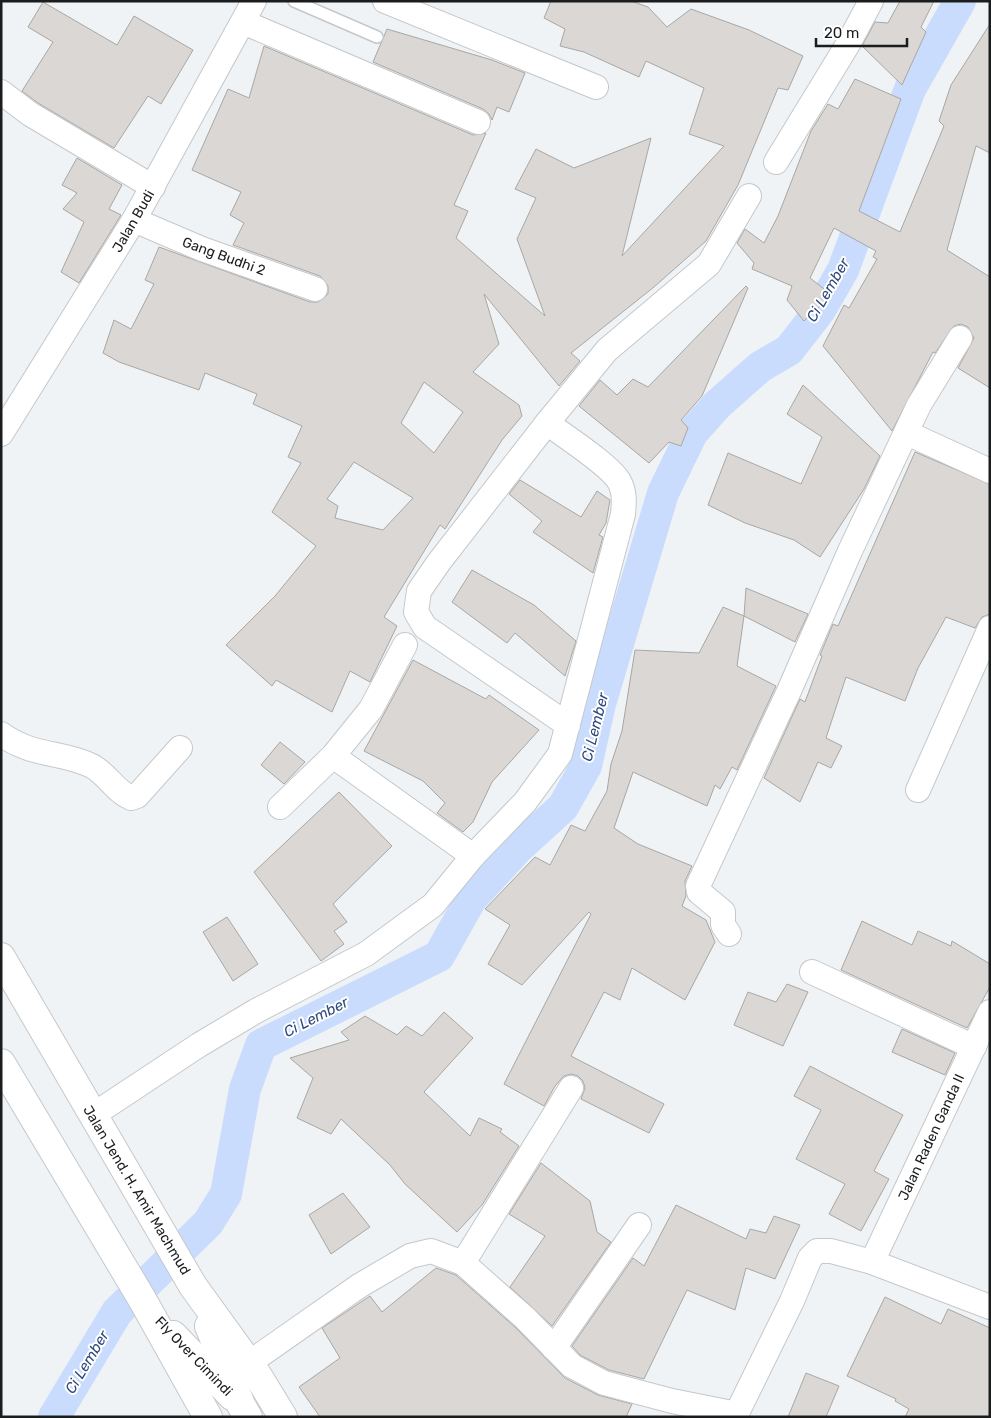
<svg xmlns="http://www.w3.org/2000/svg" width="991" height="1418" font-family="Rubik,sans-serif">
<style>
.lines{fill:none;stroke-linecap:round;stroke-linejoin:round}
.canal{stroke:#c9dcfd;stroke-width:32}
.building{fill:#dad7d4;stroke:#a9a7a3;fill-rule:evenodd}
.lane-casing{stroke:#c5c8cb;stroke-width:14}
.street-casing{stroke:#c5c8cb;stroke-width:26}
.highway-casing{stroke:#c5c8cb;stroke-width:30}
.lane{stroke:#fff;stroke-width:11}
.street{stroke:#fff;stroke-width:24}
.highway{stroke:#fff;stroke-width:28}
.labels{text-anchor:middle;stroke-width:4;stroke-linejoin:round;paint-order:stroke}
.street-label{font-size:14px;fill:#1b1c1d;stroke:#fff}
.water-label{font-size:15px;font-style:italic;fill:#2f4a7d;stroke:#fff}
</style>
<rect width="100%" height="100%" fill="#eff3f6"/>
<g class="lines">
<polyline class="canal" points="54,1417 117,1312 208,1223 226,1194 245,1089 261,1045 439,956 471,899 518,848 563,807 586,766 600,704 663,493 692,433 717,405 760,367 789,350 820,310 843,270 910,89 960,1"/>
</g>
<g class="building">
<path d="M 551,1 L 631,1 L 648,7 L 667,27 L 691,9 L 749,30 L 803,56 L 788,90 L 778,88 L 738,185 L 706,241 L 654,287 L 571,353 L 580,361 L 559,386 L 484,294 L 499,344 L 473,372 L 519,405 L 522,416 L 502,440 L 445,529 L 440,525 L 384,617 L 397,626 L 370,682 L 350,671 L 332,712 L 276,680 L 272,686 L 226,645 L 275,596 L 316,546 L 272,512 L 301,463 L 288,457 L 302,426 L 253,404 L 257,394 L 205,373 L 199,390 L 119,362 L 103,353 L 114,320 L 131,329 L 154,284 L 145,280 L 159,247 L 310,302 L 318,302 L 328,294 L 328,286 L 320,276 L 233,245 L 244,223 L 230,215 L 241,192 L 192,170 L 228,89 L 249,98 L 264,46 L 473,135 L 486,133 L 454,205 L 468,211 L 456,238 L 545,316 L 517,239 L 536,198 L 515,189 L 536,149 L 574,168 L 651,138 L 622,256 L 724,146 L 689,134 L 704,88 L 646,61 L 639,77 L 584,52 L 560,46 L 565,29 L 544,18 ZM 424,382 L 463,412 L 434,453 L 401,423 ZM 354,462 L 413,498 L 383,530 L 335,518 L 338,506 L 327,499 Z"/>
<polygon points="900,1 934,1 921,27 926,32 902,85 862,46 875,22 888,23"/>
<polygon points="43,2 117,45 134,16 193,50 161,104 148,96 114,148 38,103 22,91 53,42 28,27"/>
<polygon points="990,24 990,153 976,146 947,250 990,277 990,388 958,368 974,338 968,327 961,324 954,326 935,353 933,352 892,431 823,346 844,305 849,308 877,259 873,257 876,251 834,228 810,278 832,295 804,321 787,300 792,286 752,269 754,263 737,243 745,229 764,243 778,216 811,131 828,104 838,109 855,79 901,99 859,211 900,232 944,126 939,121 951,85"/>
<polygon points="387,29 492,60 525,73 509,112 497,107 492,120 489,114 483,109 373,62"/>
<polygon points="77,158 122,185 109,209 121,215 79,283 61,272 84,222 63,209 77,193 62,185"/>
<polygon points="746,286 748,288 702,396 681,420 688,428 681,446 669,442 649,463 579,406 600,380 617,395 633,379 648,387"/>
<polygon points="803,385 880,456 864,489 820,557 794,540 745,523 708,505 728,453 801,484 822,437 787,414"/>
<polygon points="915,452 990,484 990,614 982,617 975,628 946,617 918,668 905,701 846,677 826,738 842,746 831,768 818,762 800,802 764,778 800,699 805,702 822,656 820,655 833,624 838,626"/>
<polygon points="520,480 581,517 597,491 610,500 606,523 599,535 603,537 593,573 533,532 542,521 509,494"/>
<polygon points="472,570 534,605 576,641 565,676 515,633 507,643 452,602"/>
<polygon points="746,588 808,614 795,642 744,616"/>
<polygon points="723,607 744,616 737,666 776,686 737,770 732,767 720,789 715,785 707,806 633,772 614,828 638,844 692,866 685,881 686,896 682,906 706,920 715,942 685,1000 632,968 620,1000 604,992 571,1056 664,1104 649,1133 581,1099 585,1088 583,1081 578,1076 571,1074 564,1076 555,1086 544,1106 504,1084 591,914 589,912 522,985 488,964 510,925 485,909 535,857 550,865 571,825 585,831 607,791 611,764 622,731 635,650 699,653"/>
<polygon points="413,660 486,699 489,695 539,730 492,782 473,822 463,832 437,813 445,803 423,781 364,751"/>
<polygon points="280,742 305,762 284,784 261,765"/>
<polygon points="339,792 392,846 333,904 347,922 334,931 344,944 321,961 254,872"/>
<polygon points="227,917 258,964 233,981 203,932"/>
<polygon points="862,921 912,945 918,931 951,946 952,941 990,964 990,987 967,1028 841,970"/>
<polygon points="787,984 808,992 783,1046 734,1025 748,992 776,1002"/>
<polygon points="444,1012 473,1038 424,1092 470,1136 479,1118 502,1129 500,1132 519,1146 482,1205 457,1232 405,1184 390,1165 341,1119 331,1134 297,1118 313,1078 290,1058 349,1040 341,1032 365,1016 397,1035 406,1026 422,1036"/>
<polygon points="902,1029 955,1053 945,1075 892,1052"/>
<polygon points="810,1066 903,1115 874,1171 889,1179 861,1231 829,1214 845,1184 796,1159 821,1110 794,1096"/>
<polygon points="541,1163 590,1201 597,1232 611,1242 552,1326 510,1287 545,1236 509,1214"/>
<polygon points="343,1193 370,1227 331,1254 309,1215"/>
<polygon points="676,1205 746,1239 750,1229 766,1233 774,1216 800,1225 775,1279 746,1268 735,1310 687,1290 644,1379 609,1370 580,1355 572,1346 633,1258 644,1266"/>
<polygon points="436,1268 456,1275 516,1328 565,1378 598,1395 632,1404 626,1417 320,1417 299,1387 340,1358 322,1328 370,1296 382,1312"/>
<polygon points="885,1297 941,1324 948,1309 990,1328 990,1417 905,1417 909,1409 895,1401 896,1399 847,1376"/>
<polygon points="806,1373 839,1386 826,1417 788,1417"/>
</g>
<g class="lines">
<g class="lane-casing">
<polyline id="lane" points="294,1 377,37"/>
</g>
<g class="street-casing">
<g id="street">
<polyline points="385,1 596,87"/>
<polyline points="243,22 478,122"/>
<polyline points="1,92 30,114 153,187"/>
<polyline points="776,162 848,44 871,1"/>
<polyline points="134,220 202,249 315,289"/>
<polyline points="547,423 439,562 419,591 416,612 425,627 568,725"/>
<polyline points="907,433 990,471"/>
<polyline points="1,434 134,220 254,1"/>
<path d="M 1,734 C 32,757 61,751 92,766 C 107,774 116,792 131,798 L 137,796 L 180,748"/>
<polyline points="333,756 473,856"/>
<polyline points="918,790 990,628"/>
<polyline points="280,807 333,756 371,709 405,645"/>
<polyline points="729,934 723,925 723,912 699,892 698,886 789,691 850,551 919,405 960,338"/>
<polyline points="812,972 974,1047"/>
<path d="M 93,1115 L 199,1045 L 256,1011 L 366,954 L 433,905 L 473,856 L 525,802 L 560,754 L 623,514 C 624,503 625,493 620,483 C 613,467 563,435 547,423 L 607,350 L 709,264 L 749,196"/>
<polyline points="872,1262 990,1012"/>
<polyline points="463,1263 571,1088"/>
<polyline points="554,1348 639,1225"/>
<polyline points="249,1363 359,1286 410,1256 431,1251 463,1263 525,1318 572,1366 604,1383 672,1401 737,1414"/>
<polyline points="735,1417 792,1301 810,1258 817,1251 831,1251 872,1262 990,1307"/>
</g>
</g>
<g class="highway-casing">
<g id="highway">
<polyline points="1,957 193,1286 258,1376 283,1417"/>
<polyline points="1,1063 142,1299 208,1417"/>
<polyline points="209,1326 241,1405 248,1417"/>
<polyline points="173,1335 232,1396"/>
</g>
</g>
<use href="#lane" class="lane"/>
<use href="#street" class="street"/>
<use href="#highway" class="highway"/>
</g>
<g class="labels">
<g class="street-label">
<text transform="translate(133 221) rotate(-60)" y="5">Jalan Budi</text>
<text transform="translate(224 256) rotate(20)" y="5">Gang Budhi 2</text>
<text transform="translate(931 1137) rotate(-65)" y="5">Jalan Raden Ganda II</text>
<text transform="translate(137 1190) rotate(59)" y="5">Jalan Jend. H. Amir Machmud</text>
<text transform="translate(194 1356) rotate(46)" y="5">Fly Over Cimindi</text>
</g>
<g class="water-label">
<text transform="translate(828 290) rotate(-60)" y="5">Ci Lember</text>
<text transform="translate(595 727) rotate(-76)" y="5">Ci Lember</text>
<text transform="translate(316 1017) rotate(-27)" y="5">Ci Lember</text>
<text transform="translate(87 1362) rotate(-59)" y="5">Ci Lember</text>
</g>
</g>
<rect width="991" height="1418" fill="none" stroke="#1b1c1d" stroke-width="5"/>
<path d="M816 38v8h91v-8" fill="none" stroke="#1b1c1d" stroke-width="2.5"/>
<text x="824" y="38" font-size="15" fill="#1b1c1d" stroke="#ffffff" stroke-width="4" paint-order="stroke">20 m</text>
</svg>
